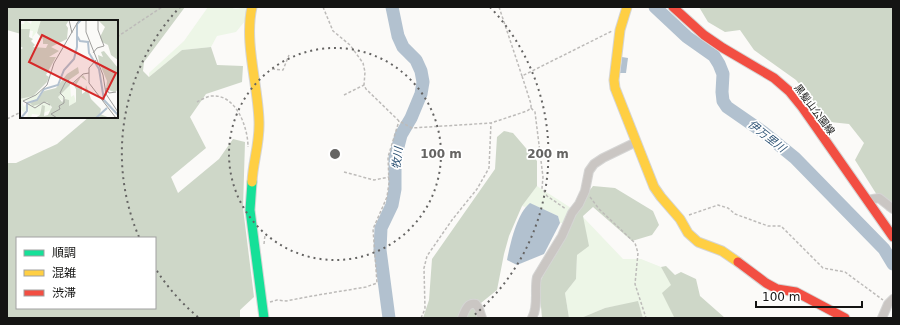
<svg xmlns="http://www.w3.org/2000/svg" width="900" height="325" font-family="'DejaVu Sans','Noto Sans JP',sans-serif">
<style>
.green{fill:#edf6e7}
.forest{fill:#ced7c8;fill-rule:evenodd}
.water{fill:#b2c1cf}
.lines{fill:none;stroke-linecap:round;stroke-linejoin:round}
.river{stroke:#b2c1cf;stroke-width:13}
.street-casing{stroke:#d5d5d4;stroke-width:10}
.fast-casing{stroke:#d5d5d4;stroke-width:11}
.slow-casing{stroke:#d5d5d4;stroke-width:11}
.jam-casing{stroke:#d5d5d4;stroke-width:11}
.path{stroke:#bdbbb9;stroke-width:1.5;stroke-dasharray:3 2;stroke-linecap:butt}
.street{stroke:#cac6c3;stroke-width:8}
.fast{stroke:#16e098;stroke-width:9}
.slow{stroke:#ffcf43;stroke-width:9}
.jam{stroke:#f24e42;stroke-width:9}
.ring{fill:none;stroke:#656463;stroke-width:2;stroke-dasharray:2 4}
.labels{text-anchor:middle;stroke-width:3.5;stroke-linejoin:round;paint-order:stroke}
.street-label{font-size:10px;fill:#141413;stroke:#fff}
.water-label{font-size:11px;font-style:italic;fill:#2d5274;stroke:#fff}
.inset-river{fill:none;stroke:#b2c1cf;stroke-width:2}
.inset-road{fill:none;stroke:#9f9e9c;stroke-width:1}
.view{fill:#d62828;fill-opacity:0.15;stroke:#d62828;stroke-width:2}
.inset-edge{fill:none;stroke:#141413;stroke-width:2}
.centre{fill:#656463;stroke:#fff;stroke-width:2}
.ring-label{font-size:12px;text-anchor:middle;font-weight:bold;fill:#656463;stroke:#fff;stroke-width:3.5;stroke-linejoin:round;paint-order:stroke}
</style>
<rect width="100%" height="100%" fill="#fbfaf8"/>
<g class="green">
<path d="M 208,7 L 231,7 C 236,11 242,7 247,7 L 245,21 L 236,32 L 217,36 L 211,47 L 182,50 L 149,77 L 149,73 L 184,41 Z"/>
<polygon points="537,186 571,208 564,223 560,223 558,216 531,204 525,207 522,206"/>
<polygon points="583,217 623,259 641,259 661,267 691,318 643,318 638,302 605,308 581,318 569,318 565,293 576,279 577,255 588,246"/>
</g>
<g class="forest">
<path d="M 7,7 L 185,7 L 144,62 L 143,71 L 149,77 L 182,50 L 211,47 L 217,65 L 243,66 L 242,82 L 206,94 L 190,117 L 206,148 L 171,177 L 178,193 L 219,159 L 233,139 L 245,142 L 243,208 L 254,297 L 240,310 L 240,318 L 7,318 L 7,163 L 16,163 L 57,144 L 89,117 L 117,117 L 117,21 L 21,21 L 21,34 L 7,30 ZM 17,238 L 155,238 L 155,308 L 17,308 Z"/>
<polygon points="699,7 893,7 893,212 887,211 855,160 864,143 849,124 830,122 796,80 754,50 740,30 725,32 708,22"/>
<polygon points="504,131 513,133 537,161 537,186 522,206 509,236 504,254 497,290 476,307 479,318 423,318 429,300 432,259 495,169 497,137"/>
<polygon points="593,186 615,188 653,211 659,225 652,235 632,241 593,207 583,216 589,246 577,255 576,279 565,293 569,318 542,318 539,284 577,207"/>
<polygon points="666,266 675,275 681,272 696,279 700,296 725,318 674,317 662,293 671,285 661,267"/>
<polygon points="638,301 643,318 581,318 605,308"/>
</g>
<g class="water">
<polygon points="622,57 628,58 626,73 620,73"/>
<path d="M 530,203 L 558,216 L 560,223 L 544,254 L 517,265 L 507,260 C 510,244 517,213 530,203 Z"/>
</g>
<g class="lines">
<g class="river">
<polyline points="655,7 687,37 714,56 719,64 723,74 722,92 723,101 727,107 763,132 795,158 884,249 893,264"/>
<polyline points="389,318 380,250 381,228 392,205 395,189 395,158 401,135 411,118 421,94 423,82 421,71 416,60 403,47 398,36 392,7"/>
</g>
<g class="street-casing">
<g id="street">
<polyline points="867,200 879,198 893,209"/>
<path d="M 462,318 C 465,311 467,302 476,304 L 479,309 L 482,318"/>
<path d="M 532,318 C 539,306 534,290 537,277 L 562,236 L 572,213 L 579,204 L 585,191 L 589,171 L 594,164 L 603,158 L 636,142"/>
<polyline points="882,318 888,304 893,299"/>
</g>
</g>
<g class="fast-casing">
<polyline id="fast" points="252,182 250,210 264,318"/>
</g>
<g class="slow-casing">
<g id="slow">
<polyline points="627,7 620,30 614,80 615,88 654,187 661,197 680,219 688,233 698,242 722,251 738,262"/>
<path d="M 252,182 C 253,161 260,143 259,121 C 258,85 244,42 252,7"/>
</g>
</g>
<g class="jam-casing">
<g id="jam">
<polyline points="673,7 704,35 723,48 774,78 789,91 802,107 893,237"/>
<polyline points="738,262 766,283 777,289 796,292 845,318"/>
</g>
</g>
<g class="path">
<polyline points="323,7 333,31 350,45 363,63 365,72 364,85 366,89 399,121 412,128 491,123 527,111 531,108 531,104 522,76 612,31"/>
<polyline points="499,7 522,76"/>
<polyline points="117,37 162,7"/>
<polyline points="272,69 283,70 289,55"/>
<polyline points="344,95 364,85"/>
<path d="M 197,102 C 201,100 207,96 212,96 C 236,94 248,127 248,147"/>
<polyline points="531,108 535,112 543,177 542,188 547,196 566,209"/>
<polyline points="7,119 21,112"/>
<polyline points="344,172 374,180 389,177"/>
<polyline points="590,197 599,209 635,243 638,253 635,284 646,318"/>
<polyline points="689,215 718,205 728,208 735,214 768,226 781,226 823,268 845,272 883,300"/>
<polyline points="264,244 265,235"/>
<polyline points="270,302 277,300 286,301 312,296 366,287 377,283 373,229 387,197 389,183 388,157 399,121"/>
<polyline points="421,318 425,309 424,268 427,256 452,220 477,189 489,168 491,123"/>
</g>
<use href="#street" class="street"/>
<use href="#fast" class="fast"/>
<use href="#slow" class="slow"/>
<use href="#jam" class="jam"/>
</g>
<g class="ring">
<circle cx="335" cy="154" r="106"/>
<path d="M198 317A213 213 0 0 1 155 268M139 237A213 213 0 0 1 180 7M490 7A213 213 0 0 1 472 317"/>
</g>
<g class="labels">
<g class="street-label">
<text transform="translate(815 109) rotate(53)" y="4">黒髪山公園線</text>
</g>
<g class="water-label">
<text transform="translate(767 136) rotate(38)" y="4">伊万里川</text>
<text transform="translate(397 158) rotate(-83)" y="4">牧川</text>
</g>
</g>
<g transform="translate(20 20)">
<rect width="98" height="98" fill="#fbfaf8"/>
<path d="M 5,0 L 11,4 L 12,0 L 21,0 L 21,6 L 12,18 L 13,11 L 0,9 L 0,4 L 4,4 ZM 50,65 L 51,77 L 54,75 L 56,82 L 49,86 L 38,77 ZM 21,71 L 16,80 L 2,82 L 4,87 L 7,83 L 27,82 L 30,83 L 31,90 L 23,93 L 21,87 L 20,95 L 12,94 L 11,98 L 7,98 L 9,89 L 7,88 L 4,93 L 0,88 L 0,80 Z" fill="#edf6e7"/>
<path d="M 21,0 L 49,0 L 46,5 L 48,8 L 47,19 L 31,27 L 39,31 L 29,37 L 36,37 L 26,55 L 29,57 L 27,62 L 13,76 L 0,79 L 0,30 L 3,28 L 0,26 L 0,9 L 10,9 L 9,17 L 13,19 L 11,21 L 15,25 L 13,27 L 26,28 L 28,24 L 23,24 L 23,19 L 17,13 ZM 78,0 L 98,0 L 98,40 L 91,35 L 88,25 L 82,22 L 80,17 L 85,7 ZM 84,31 L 98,48 L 98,70 L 94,72 L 86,69 L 87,61 L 79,42 L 78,35 L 83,37 L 81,32 ZM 58,47 L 59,53 L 49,60 L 50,65 L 38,77 L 42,82 L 45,79 L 49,80 L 49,86 L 56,82 L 56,69 L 53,64 L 63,55 L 67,61 L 61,57 L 56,65 L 62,66 L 62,74 L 65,72 L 66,65 L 71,79 L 81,89 L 80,94 L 90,98 L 15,98 L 20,95 L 22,85 L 25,86 L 24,96 L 28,95 L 32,87 L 27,82 L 13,86 L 10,83 L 17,80 L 24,71 L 36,68 L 47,54 Z" fill="#ced7c8"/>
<path class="inset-river" d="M 61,0 L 57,4 L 57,16 L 60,21 L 68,22 L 69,33 L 79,49 L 84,80 L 98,95M 1,98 L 7,91 L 7,83 L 17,80 L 24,69 L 38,65 L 44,50 L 54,39 L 57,27 L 57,15M 76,98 L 87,88"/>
<path class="inset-road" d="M 49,0 L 52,13M 66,0 L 66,12 L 83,55 L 86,74 L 98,92M 73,33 L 77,28 L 84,26 L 78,10 L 78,0M 76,40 L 69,48 L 69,63 L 96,98M 86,68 L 89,73 L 96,72M 30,85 L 24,82 L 15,88 L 3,81 L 16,75 L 27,65 L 34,43 L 59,0M 37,98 L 31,94 L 40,89 L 39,86 L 44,83 L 44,77 L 40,73 L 45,63 L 48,60 L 49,63 L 53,63 L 63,54 L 69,53"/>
<path class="view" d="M 22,15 L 96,53 L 83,79 L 9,42 Z"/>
<rect width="98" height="98" class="inset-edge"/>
</g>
<circle cx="335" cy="154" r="6" class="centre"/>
<g class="ring-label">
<text x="441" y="158">100 m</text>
<text x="548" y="158">200 m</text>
</g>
<rect width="900" height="325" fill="none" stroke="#141413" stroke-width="16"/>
<rect x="16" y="237" width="140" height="72" fill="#ffffff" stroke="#a1a1a1"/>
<rect x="24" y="250" width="20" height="6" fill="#16e098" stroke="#a1a1a1"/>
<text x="52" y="257" font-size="12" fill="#141413">順調</text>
<rect x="24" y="270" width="20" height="6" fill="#ffcf43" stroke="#a1a1a1"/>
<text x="52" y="277" font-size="12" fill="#141413">混雑</text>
<rect x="24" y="290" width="20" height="6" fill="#f24e42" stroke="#a1a1a1"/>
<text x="52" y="297" font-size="12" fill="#141413">渋滞</text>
<path d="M756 301v6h106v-6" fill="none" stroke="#141413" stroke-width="2"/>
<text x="762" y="301" font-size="12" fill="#141413" stroke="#ffffff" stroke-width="3" paint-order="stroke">100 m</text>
</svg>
